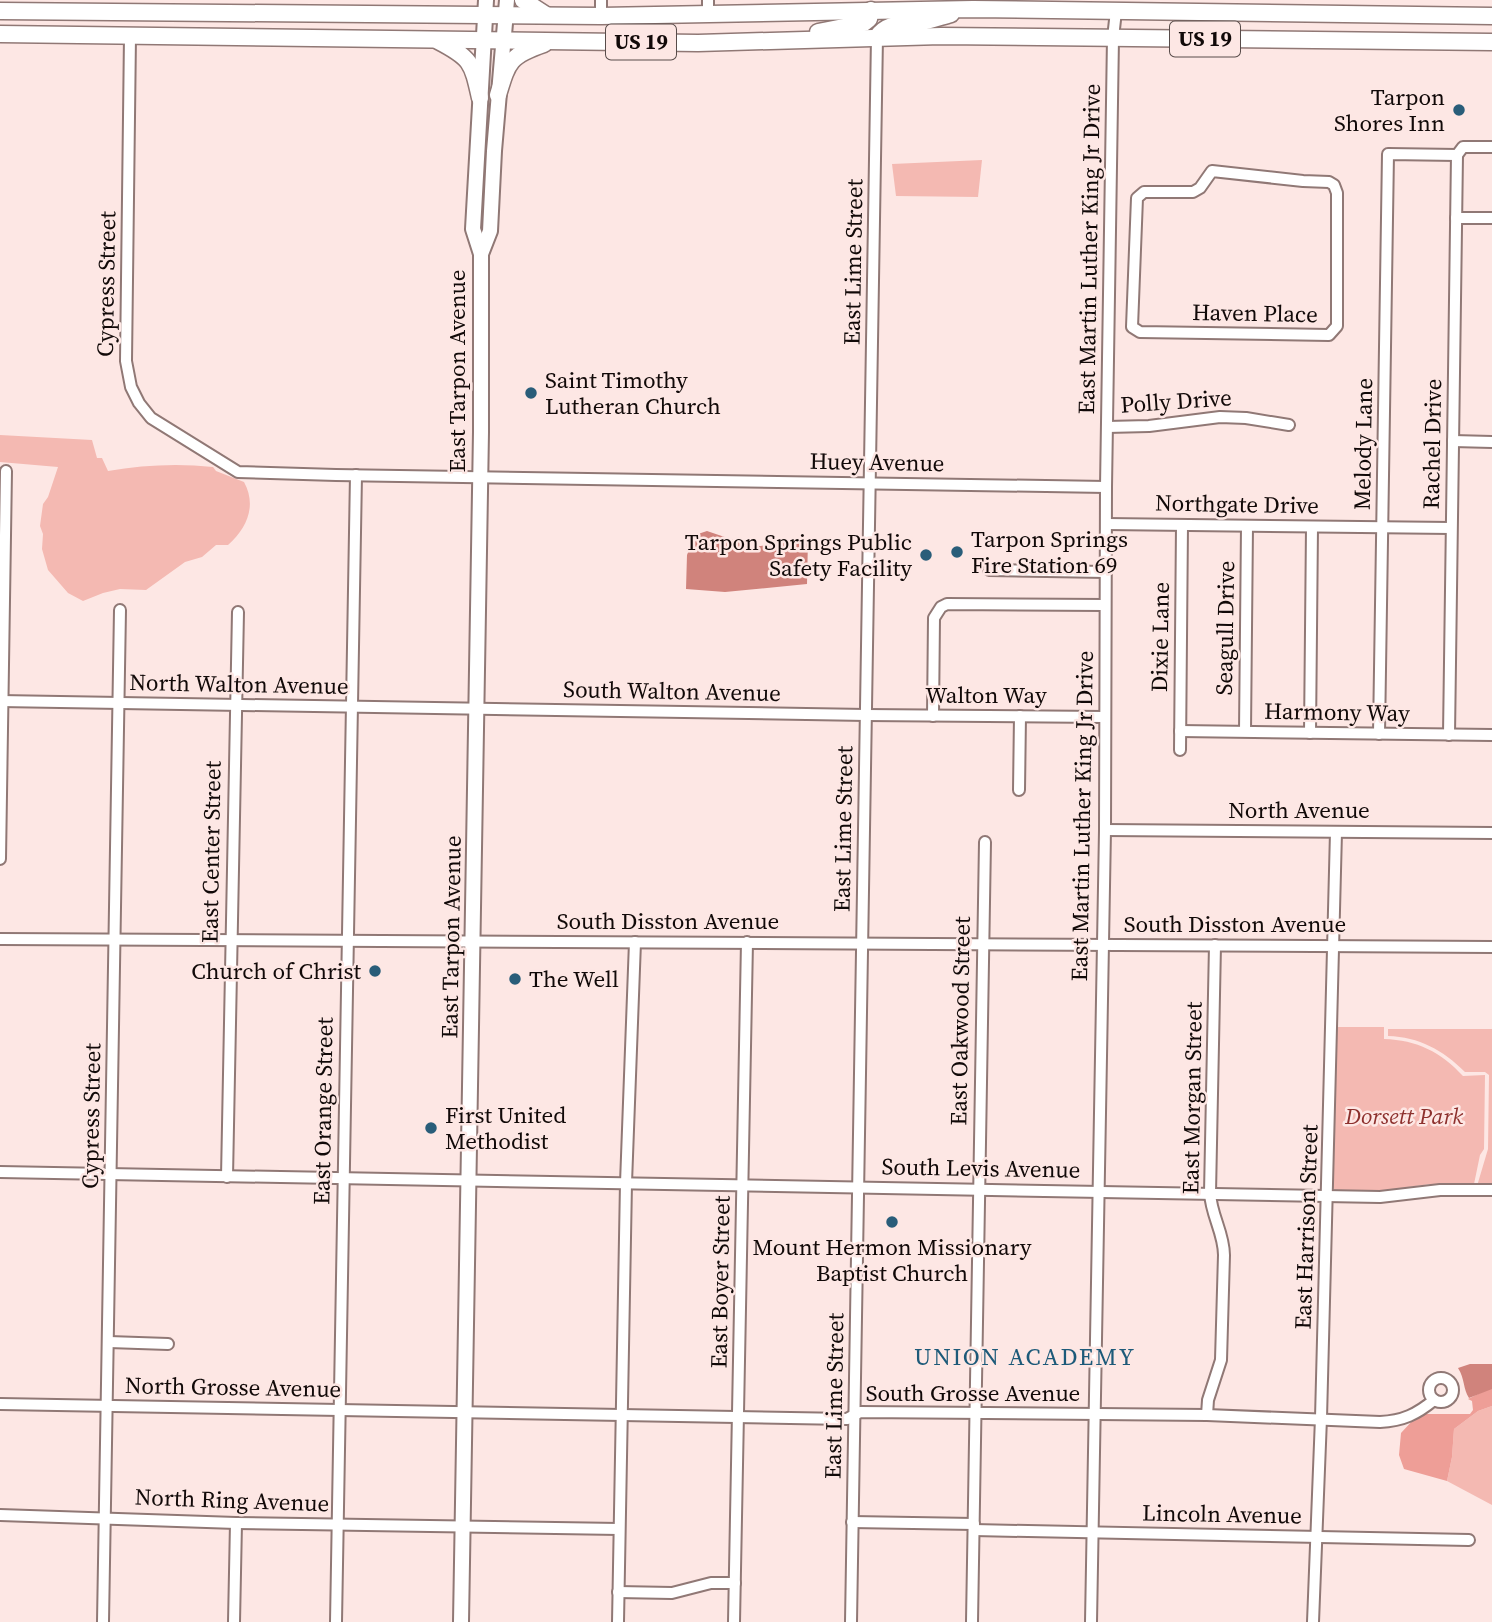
<svg xmlns="http://www.w3.org/2000/svg" width="1492" height="1622" font-family="'Source Serif 4',serif">
<style>
.green{fill:#f4b9b2}
.forest{fill:#ee9e97}
.water{fill:#d0837c}
.lines{fill:none;stroke-linecap:round;stroke-linejoin:round}
.minor-casing{stroke:#907875;stroke-width:14}
.major-casing{stroke:#907875;stroke-width:18}
.highway-casing{stroke:#907875;stroke-width:19}
.minor{stroke:#fff;stroke-width:10}
.major{stroke:#fff;stroke-width:14}
.highway{stroke:#fff;stroke-width:16}
.poi-dot{fill:#295d79;stroke:#fde7e4;stroke-width:2.5}
.labels{text-anchor:middle;stroke-width:5;stroke-linejoin:round;paint-order:stroke}
.shield{fill:#fde7e4;stroke:#584c4a;stroke-width:2}
.shield-label{font-size:21px;font-weight:bold;fill:#110908}
.poi-label{font-size:23px;fill:#110908;stroke:#fde7e4;text-anchor:start}
.street-label{font-size:23px;fill:#110908;stroke:#fde7e4}
.park-label{font-size:23px;font-style:italic;fill:#8d302d;stroke:#fde7e4}
.neighbourhood-label{font-size:24px;letter-spacing:2px;fill:#1d5a79;stroke:#fde7e4}
</style>
<rect width="100%" height="100%" fill="#fde7e4"/>
<g class="green">
<polygon points="982,160 978,197 896,196 892,164"/>
<path d="M 0,435 L 92,440 L 97,458 L 102,458 L 108,471 C 142,465 178,463 213,467 L 216,471 L 244,482 C 257,506 247,528 228,545 L 216,545 L 202,557 L 185,562 L 146,590 L 120,589 L 103,593 L 83,601 L 68,593 L 48,570 L 42,549 L 43,534 L 40,526 L 43,504 L 48,497 L 58,467 L 0,462 Z"/>
<path d="M 1337,1027 L 1384,1027 L 1384,1039 C 1417,1040 1441,1052 1463,1076 L 1485,1075 L 1484,1149 L 1480,1155 L 1474,1184 L 1430,1184 L 1381,1191 L 1335,1191 L 1332,1185 Z"/>
<path d="M 1388,1029 L 1492,1029 L 1492,1186 L 1477,1186 L 1488,1149 L 1489,1075 L 1485,1072 L 1465,1072 C 1443,1050 1419,1037 1388,1036 Z"/>
<polygon points="1492,1406 1492,1505 1447,1481 1452,1457 1454,1429 1478,1411"/>
</g>
<polygon class="forest" points="1488,1389 1492,1389 1492,1406 1478,1411 1454,1429 1452,1457 1447,1481 1404,1469 1399,1455 1401,1433 1414,1419 1421,1414 1470,1414 1473,1410 1472,1401 1468,1399"/>
<g class="water">
<polygon points="707,531 754,547 808,539 807,584 725,592 686,589 687,555 695,535"/>
<path d="M 1470,1364 L 1492,1364 L 1492,1389 L 1469,1398 C 1463,1389 1465,1379 1458,1368 Z"/>
</g>
<g class="lines">
<g class="minor-casing">
<g id="minor">
<polyline points="708,15 708,0"/>
<polyline points="601,16 601,0"/>
<polyline points="130,36 126,361 131,387 139,403 151,418 238,472 336,475 1106,487"/>
<polyline points="1457,155 1463,147 1492,147"/>
<polygon points="1212,171 1303,181 1329,182 1334,185 1337,193 1337,326 1329,335 1140,332 1132,327 1137,198 1144,192 1193,192 1200,188"/>
<polyline points="1456,218 1492,218"/>
<polyline points="1107,427 1149,426 1220,417 1246,418 1289,425"/>
<polyline points="1453,441 1492,442"/>
<polyline points="1106,524 1451,528"/>
<polyline points="989,570 1106,572"/>
<polyline points="0,701 866,715 1105,717"/>
<polyline points="933,716 934,618 941,607 947,604 1105,605"/>
<polyline points="1180,731 1492,735"/>
<polyline points="1245,731 1247,526"/>
<polyline points="1310,733 1312,527"/>
<polyline points="1379,734 1388,154 1457,155"/>
<polyline points="1449,735 1457,155"/>
<polyline points="1180,750 1182,525"/>
<polyline points="1019,790 1020,716"/>
<polyline points="1105,830 1492,833"/>
<polyline points="0,859 6,471"/>
<polyline points="0,939 1492,947"/>
<polyline points="0,1172 1380,1197 1440,1190 1492,1190"/>
<polyline points="227,1177 238,612"/>
<polyline points="109,1342 168,1344"/>
<circle cx="1441" cy="1390" r="12"/>
<path d="M 0,1404 L 847,1419 L 860,1412 L 1207,1415 L 1380,1422 C 1403,1421 1417,1414 1434,1400"/>
<path d="M 1207,1415 L 1208,1400 L 1221,1360 L 1224,1255 C 1224,1233 1211,1215 1210,1193 L 1215,945"/>
<polyline points="0,1515 236,1523 619,1529"/>
<polyline points="852,1522 974,1524"/>
<polyline points="974,1530 1469,1540"/>
<polyline points="618,1592 672,1593 711,1583 735,1583"/>
<polyline points="103,1622 120,610"/>
<polyline points="234,1622 236,1523"/>
<polyline points="336,1622 356,475"/>
<polyline points="618,1622 626,1183 635,942"/>
<polyline points="734,1622 747,942"/>
<polyline points="851,1622 877,37"/>
<polyline points="972,1622 985,842"/>
<polyline points="1091,1622 1105,830 1106,487 1113,38 1116,11"/>
<polyline points="1313,1622 1321,1418 1336,832"/>
</g>
</g>
<g class="major-casing">
<g id="major">
<polyline points="481,254 490,231 494,151 507,0"/>
<polyline points="461,1622 481,432 481,254 473,229 486,0"/>
</g>
</g>
<g class="highway-casing">
<g id="highway">
<polyline points="523,0 546,15"/>
<polyline points="0,11 601,16 973,9 1492,16"/>
<polyline points="818,32 864,23 869,19 871,10"/>
<polyline points="0,34 698,43 941,36 1492,42"/>
<path d="M 877,37 C 887,22 902,25 917,23 C 929,21 940,17 951,14"/>
<path d="M 438,41 C 471,58 472,62 480,98"/>
<path d="M 498,95 C 508,62 509,56 544,44"/>
</g>
</g>
<use href="#minor" class="minor"/>
<use href="#major" class="major"/>
<use href="#highway" class="highway"/>
</g>
<g class="poi-dot">
<circle cx="1459" cy="110" r="7"/>
<circle cx="531" cy="393" r="7"/>
<circle cx="957" cy="552" r="7"/>
<circle cx="926" cy="555" r="7"/>
<circle cx="375" cy="971" r="7"/>
<circle cx="515" cy="979" r="7"/>
<circle cx="431" cy="1128" r="7"/>
<circle cx="892" cy="1222" r="7"/>
</g>
<g class="labels">
<g class="shield">
<rect x="1170" y="21.5" width="70" height="35" rx="5"/>
<rect x="606" y="24.5" width="70" height="35" rx="5"/>
</g>
<g class="shield-label">
<text x="1205" y="46">US 19</text>
<text x="641" y="49">US 19</text>
</g>
<g class="poi-label">
<text x="1445" y="105" text-anchor="end">Tarpon<tspan x="1445" dy="26">Shores Inn</tspan></text>
<text x="545" y="388">Saint Timothy<tspan x="545" dy="26">Lutheran Church</tspan></text>
<text x="971" y="547">Tarpon Springs<tspan x="971" dy="26">Fire Station 69</tspan></text>
<text x="912" y="550" text-anchor="end">Tarpon Springs Public<tspan x="912" dy="26">Safety Facility</tspan></text>
<text x="361" y="979" text-anchor="end">Church of Christ</text>
<text x="529" y="987">The Well</text>
<text x="445" y="1123">First United<tspan x="445" dy="26">Methodist</tspan></text>
<text x="892" y="1255" text-anchor="middle">Mount Hermon Missionary<tspan x="892" dy="26">Baptist Church</tspan></text>
</g>
<g class="street-label">
<text transform="translate(1089 249) rotate(-89)" y="8">East Martin Luther King Jr Drive</text>
<text transform="translate(853 262) rotate(-89)" y="8">East Lime Street</text>
<text transform="translate(106 284) rotate(-89)" y="8">Cypress Street</text>
<text transform="translate(1255 313) rotate(1)" y="8">Haven Place</text>
<text transform="translate(457 371) rotate(-90)" y="8">East Tarpon Avenue</text>
<text transform="translate(1176 401) rotate(-4)" y="8">Polly Drive</text>
<text transform="translate(1363 444) rotate(-89)" y="8">Melody Lane</text>
<text transform="translate(1432 444) rotate(-89)" y="8">Rachel Drive</text>
<text transform="translate(877 462) rotate(1)" y="8">Huey Avenue</text>
<text transform="translate(1237 504) rotate(1)" y="8">Northgate Drive</text>
<text transform="translate(1225 628) rotate(-89)" y="8">Seagull Drive</text>
<text transform="translate(1160 637) rotate(-89)" y="8">Dixie Lane</text>
<text transform="translate(239 684) rotate(1)" y="8">North Walton Avenue</text>
<text transform="translate(672 691) rotate(1)" y="8">South Walton Avenue</text>
<text x="986" y="703">Walton Way</text>
<text transform="translate(1337 712) rotate(1)" y="8">Harmony Way</text>
<text x="1299" y="818">North Avenue</text>
<text transform="translate(1082 816) rotate(-89)" y="8">East Martin Luther King Jr Drive</text>
<text transform="translate(843 829) rotate(-89)" y="8">East Lime Street</text>
<text transform="translate(211 852) rotate(-89)" y="8">East Center Street</text>
<text x="668" y="929">South Disston Avenue</text>
<text x="1235" y="932">South Disston Avenue</text>
<text transform="translate(451 937) rotate(-89)" y="8">East Tarpon Avenue</text>
<text transform="translate(960 1021) rotate(-89)" y="8">East Oakwood Street</text>
<text transform="translate(1192 1098) rotate(-89)" y="8">East Morgan Street</text>
<text transform="translate(323 1111) rotate(-89)" y="8">East Orange Street</text>
<text transform="translate(91 1116) rotate(-89)" y="8">Cypress Street</text>
<text transform="translate(981 1168) rotate(1)" y="8">South Levis Avenue</text>
<text transform="translate(1306 1227) rotate(-88)" y="8">East Harrison Street</text>
<text transform="translate(720 1282) rotate(-89)" y="8">East Boyer Street</text>
<text transform="translate(233 1387) rotate(1)" y="8">North Grosse Avenue</text>
<text x="973" y="1401">South Grosse Avenue</text>
<text transform="translate(834 1396) rotate(-89)" y="8">East Lime Street</text>
<text transform="translate(232 1500) rotate(2)" y="8">North Ring Avenue</text>
<text transform="translate(1222 1514) rotate(1)" y="8">Lincoln Avenue</text>
</g>
<g class="park-label">
<text x="1404" y="1124">Dorsett Park</text>
</g>
<g class="neighbourhood-label">
<text x="1025" y="1365">UNION ACADEMY</text>
</g>
</g>
</svg>
